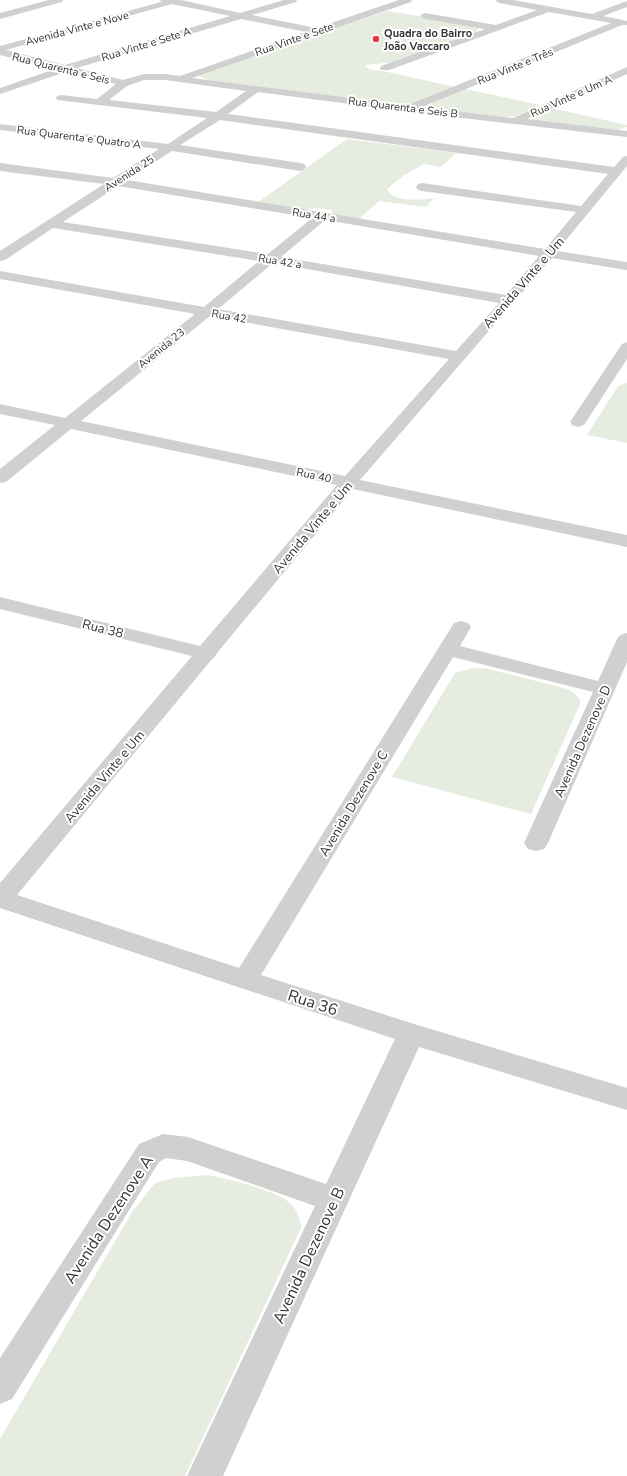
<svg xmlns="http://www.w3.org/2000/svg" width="627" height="1476" font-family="'Nunito Sans',sans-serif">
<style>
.green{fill:#e6ecdf}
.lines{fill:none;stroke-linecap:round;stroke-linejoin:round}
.street{fill:#d0d0d0;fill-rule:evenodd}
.poi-dot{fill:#e63946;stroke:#fff;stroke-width:1.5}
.labels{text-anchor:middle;stroke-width:4;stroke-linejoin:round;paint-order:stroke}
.far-street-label{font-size:11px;fill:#333;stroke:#fff}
.far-poi-label{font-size:11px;font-weight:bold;fill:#333;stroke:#fff;text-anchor:start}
.street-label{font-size:13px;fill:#333;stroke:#fff}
.near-street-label{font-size:16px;fill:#333;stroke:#fff}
</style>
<rect width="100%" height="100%" fill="#fff"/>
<g class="green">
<polygon points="388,11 469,24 479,28 476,32 393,62 367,65 366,67 372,70 383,71 455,87 411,104 397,104 208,80 200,76 200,74 256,54"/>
<polygon points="465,89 540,105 516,116 504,117 434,109 431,106 432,103"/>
<polygon points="551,108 627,125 627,127 617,130 532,120 531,118 531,117"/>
<path d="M 347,139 L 456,153 L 441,167 L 424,164 L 403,176 L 387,189 C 392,203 422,200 434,198 L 426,207 L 379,201 L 359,219 L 336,215 L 332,213 L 332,210 L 315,208 L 301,210 L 257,203 Z"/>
<polygon points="627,383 627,443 587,435 618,386"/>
<polygon points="473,668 489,669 567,689 573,692 580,699 580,704 531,814 392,777 455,673"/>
<path d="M 207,1175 C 226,1178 279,1191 292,1205 C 298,1212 300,1220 301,1228 L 185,1476 L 0,1476 L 0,1439 L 132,1212 L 155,1183 L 173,1178 Z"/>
</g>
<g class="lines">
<g class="street">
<polygon points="49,0 63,0 62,2 0,19 0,13"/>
<path d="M 160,0 L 181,0 L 240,13 L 284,0 L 297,0 L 296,2 L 252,15 L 316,28 L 399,0 L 412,0 L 411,2 L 192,78 L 408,105 L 611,23 L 549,12 L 389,70 L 381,70 L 380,68 L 381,66 L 485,29 L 425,19 L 420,16 L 422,14 L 425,13 L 496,25 L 537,10 L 499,3 L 495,0 L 513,0 L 592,14 L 627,1 L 627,7 L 603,16 L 627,21 L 627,25 L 622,25 L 422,107 L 513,118 L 627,67 L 627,74 L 527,119 L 627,131 L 627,137 L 410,112 L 258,92 L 228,114 L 614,167 L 623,157 L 627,156 L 627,166 L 557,251 L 627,262 L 627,270 L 552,258 L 360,480 L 627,535 L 627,547 L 353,489 L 217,653 L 214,658 L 212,659 L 17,895 L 239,968 L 454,623 L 461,621 L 468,623 L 471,627 L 460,646 L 598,681 L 617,639 L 620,635 L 627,633 L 627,662 L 548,843 L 544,849 L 536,851 L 528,849 L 524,843 L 593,692 L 453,657 L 261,975 L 414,1024 L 627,1088 L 627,1110 L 419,1047 L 223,1476 L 187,1476 L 315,1206 L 187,1161 L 166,1158 L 159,1162 L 12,1399 L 0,1404 L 0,1358 L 139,1144 L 163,1134 L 188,1137 L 326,1184 L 395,1039 L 0,908 L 0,883 L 192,656 L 0,609 L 0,597 L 200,646 L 337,485 L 71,429 L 6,482 L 0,483 L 0,469 L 55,425 L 0,414 L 0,404 L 65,418 L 195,314 L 0,279 L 0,271 L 204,307 L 259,261 L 53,228 L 5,260 L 0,261 L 0,251 L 104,184 L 0,171 L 0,163 L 113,178 L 159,149 L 0,130 L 0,124 L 168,144 L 207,118 L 57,100 L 56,98 L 57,96 L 61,95 L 97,99 L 116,84 L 66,72 L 0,94 L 0,88 L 55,69 L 0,55 L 0,46 L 161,2 ZM 172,4 L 230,16 L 65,65 L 6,50 ZM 241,19 L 306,32 L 180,76 L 165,74 L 144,74 L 123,80 L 77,68 ZM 144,80 L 165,80 L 246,91 L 216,112 L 109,100 L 127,86 ZM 220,120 L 608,174 L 581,206 L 422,183 L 418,184 L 416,187 L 418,190 L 422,191 L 576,212 L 545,249 L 127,180 L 172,151 L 300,171 L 304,170 L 306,167 L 304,164 L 300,163 L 180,145 ZM 118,186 L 312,218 L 268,254 L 63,222 ZM 325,220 L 539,256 L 506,295 L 281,257 ZM 273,263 L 499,303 L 456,351 L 218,309 ZM 210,316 L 449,359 L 345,476 L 81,421 Z"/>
<polygon points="627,342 627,359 586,422 584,425 578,427 572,425 570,422 622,344"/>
</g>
</g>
<circle class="poi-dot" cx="376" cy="39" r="4"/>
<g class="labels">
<g class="far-street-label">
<text transform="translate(77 28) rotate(-15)" y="4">Avenida Vinte e Nove</text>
<text transform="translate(294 39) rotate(-19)" y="4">Rua Vinte e Sete</text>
<text transform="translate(146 44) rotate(-17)" y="4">Rua Vinte e Sete A</text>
<text transform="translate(515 66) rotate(-22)" y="4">Rua Vinte e Três</text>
<text transform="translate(61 68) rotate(14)" y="4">Rua Quarenta e Seis</text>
<text transform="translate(571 96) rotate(-24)" y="4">Rua Vinte e Um A</text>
<text transform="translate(403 107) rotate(7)" y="4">Rua Quarenta e Seis B</text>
<text transform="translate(79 137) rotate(7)" y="4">Rua Quarenta e Quatro A</text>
<text transform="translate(129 173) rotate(-33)" y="4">Avenida 25</text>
<text transform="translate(314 215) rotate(9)" y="4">Rua 44 a</text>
<text transform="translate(280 261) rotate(9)" y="4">Rua 42 a</text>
<text transform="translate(229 316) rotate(10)" y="4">Rua 42</text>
<text transform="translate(161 348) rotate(-39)" y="4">Avenida 23</text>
<text transform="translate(314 475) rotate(12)" y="4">Rua 40</text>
</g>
<g class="far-poi-label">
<text x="384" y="37">Quadra do Bairro<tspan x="384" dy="13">João Vaccaro</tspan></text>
</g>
<g class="street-label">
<text transform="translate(523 282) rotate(-49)" y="5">Avenida Vinte e Um</text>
<text transform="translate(312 527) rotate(-50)" y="5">Avenida Vinte e Um</text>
<text transform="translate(103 628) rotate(14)" y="5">Rua 38</text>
<text transform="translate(582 741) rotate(-66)" y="5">Avenida Dezenove D</text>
<text transform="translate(104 776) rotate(-50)" y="5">Avenida Vinte e Um</text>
<text transform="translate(353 803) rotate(-59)" y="5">Avenida Dezenove C</text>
</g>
<g class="near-street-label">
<text transform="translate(313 1002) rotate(18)" y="6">Rua 36</text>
<text transform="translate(108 1219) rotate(-57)" y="6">Avenida Dezenove A</text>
<text transform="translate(308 1255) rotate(-65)" y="6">Avenida Dezenove B</text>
</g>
</g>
</svg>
